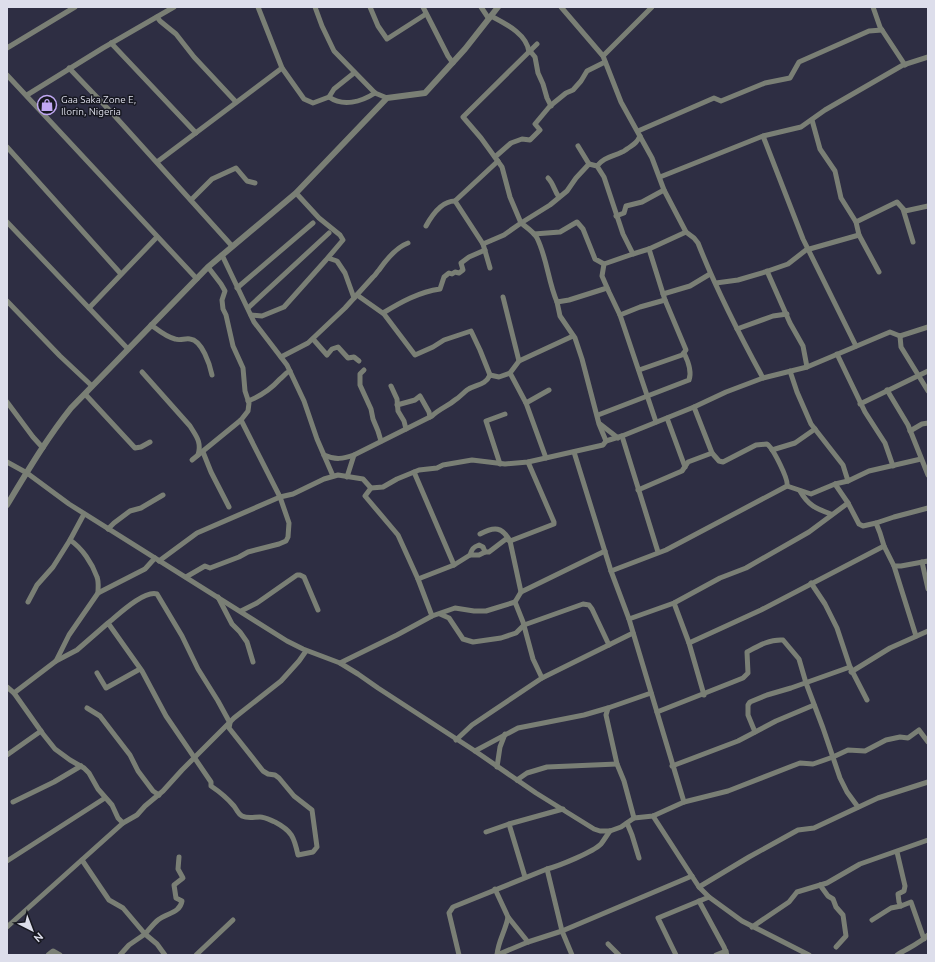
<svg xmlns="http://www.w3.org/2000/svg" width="935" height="962" font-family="Ubuntu,sans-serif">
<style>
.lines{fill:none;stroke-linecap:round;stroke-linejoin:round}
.minor{stroke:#7a7f75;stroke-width:5}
.tertiary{stroke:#7a7f75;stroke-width:6}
.labels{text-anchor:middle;stroke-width:3;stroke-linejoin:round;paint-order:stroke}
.poi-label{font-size:10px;fill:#dddeeb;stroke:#171821;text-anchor:start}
</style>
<rect width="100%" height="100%" fill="#2e2e43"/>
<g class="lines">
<g class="minor">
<polyline points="315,7 322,26 334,51 375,93 387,98"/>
<polyline points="370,7 378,26 387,39 426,14"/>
<polyline points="423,7 448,56 453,63"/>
<polyline points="481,7 489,19"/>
<path d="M 561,7 L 603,56 L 621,102 L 652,158 L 664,190 L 686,232 L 694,238 L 698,243 C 716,289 739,334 763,378 L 807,367 L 890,332 L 900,336 L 928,327"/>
<polyline points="873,7 880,27 905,65"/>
<path d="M 491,16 C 506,24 527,34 529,52"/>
<polyline points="157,17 160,21 176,34 194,57 236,102"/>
<polyline points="111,43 196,133"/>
<polyline points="537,44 463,117 481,138 502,167 510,197 521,223 550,205 567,191 576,178 589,164 597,166 604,177 623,234 633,254 649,249 686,232"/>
<polyline points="7,48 75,7"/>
<polyline points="530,51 535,57 538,73 543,84 547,98 551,106"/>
<polyline points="603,56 652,7"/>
<polyline points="69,68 113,114 232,246"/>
<path d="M 282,68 L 304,99 L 313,103 L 329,97 C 343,107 361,102 375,93"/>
<polyline points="7,75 197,279"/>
<polyline points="27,95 103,48 174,7"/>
<polyline points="329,97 334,89 354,73"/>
<polyline points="638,131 714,98 721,101 765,83 790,78 799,62 869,31 882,30"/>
<polyline points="763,136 803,239 856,346"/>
<polyline points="578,146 589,164"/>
<polyline points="7,147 121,274"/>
<polyline points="495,157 511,143 522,139 530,140 540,130 535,124 550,106 566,93 573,90 581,81 587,71 605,62"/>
<polyline points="157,162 282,68 258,7"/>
<path d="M 597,166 C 604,157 612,157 622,152 C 624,152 625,150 627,149 C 634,144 636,144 640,136"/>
<polyline points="660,177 763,136 801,127 825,110 903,65 928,57"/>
<path d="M 548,178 C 554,184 554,191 559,197"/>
<polyline points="191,200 212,179 236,168 247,181 255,183"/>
<polyline points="903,209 913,242"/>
<polyline points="616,216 624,213 626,206 642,202 664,190"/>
<polyline points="7,222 128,349"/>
<polyline points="856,222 897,202 905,211 928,206"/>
<path d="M 426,226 C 432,215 442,201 455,201"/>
<polyline points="534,234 560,232 577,222 583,229 595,259 604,264"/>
<polyline points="859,235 879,272"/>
<polyline points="483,244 455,201 498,161"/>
<polyline points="633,254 604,264 602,276 609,292 620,315 656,422"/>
<polyline points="222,255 254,322 287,365 304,401 317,439 333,476"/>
<polyline points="328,258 337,261 345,273 354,298"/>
<path d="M 490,268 L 483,244 L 504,235 L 521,223 C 526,227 534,232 537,238 C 547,258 548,281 557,302 L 569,300 L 607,288"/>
<polyline points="767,271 790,323 803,346 807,367"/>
<polyline points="716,283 738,280 765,272 788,264 806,250 859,235 856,222 841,198 835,171 820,149 812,120"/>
<polyline points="237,288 313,223"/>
<polyline points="663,294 690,286 710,274"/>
<polyline points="357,295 384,314 415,355 433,347 444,340 471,331 480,350 490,375"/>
<polyline points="503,297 519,361 573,336"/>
<polyline points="7,301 60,356 92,386"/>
<polyline points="89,308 157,237"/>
<polyline points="248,308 329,233"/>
<path d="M 383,313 C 401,302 419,292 440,289 L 444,277 L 449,273 L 452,274 L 455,272 L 459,273 L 463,270 L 461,263 L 469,257 L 485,250"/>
<polyline points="251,315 262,316 284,307 326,260 343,240 340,235 319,218 296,193"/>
<polyline points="620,315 640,307 665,300 649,249"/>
<path d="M 151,325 C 158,330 166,337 175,339 C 180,341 185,338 190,339 C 202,340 210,365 212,375"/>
<polyline points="737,329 773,316 787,314"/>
<polyline points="900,336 901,347 928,391"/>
<polyline points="313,339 327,355 332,349 338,347 348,358 354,357 359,361"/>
<polyline points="837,354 865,412 885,443 893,466"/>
<path d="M 281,357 L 308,343 L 345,308 L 373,277 C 376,275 376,273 379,270 C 386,260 397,247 408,243"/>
<polyline points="519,361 510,373 526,403 546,458"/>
<polyline points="364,370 360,374 360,385 371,409 373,419 378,431 381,441"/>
<polyline points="639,370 682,355 686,350 665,300"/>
<polyline points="790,371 797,392 811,424 843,465 848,481 869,471 921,459"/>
<path d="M 142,372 L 190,426 C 196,436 202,442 198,455"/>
<polyline points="391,386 397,399 398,411 404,421 406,429"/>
<polyline points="887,390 908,425 928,475"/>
<polyline points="85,394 135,448 141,447 150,442"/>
<path d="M 248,401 C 261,396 271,389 280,379 C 284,376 285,373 290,371"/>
<polyline points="7,402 33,437 43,448"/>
<polyline points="526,403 549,390"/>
<polyline points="860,404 928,371"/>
<polyline points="397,405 415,400 420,396 429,412 430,417"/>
<polyline points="694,407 726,392 763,378"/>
<path d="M 598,415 L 689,380 C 692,372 688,361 684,353"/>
<polyline points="667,418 685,467"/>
<polyline points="600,424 618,438"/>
<polyline points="910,431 922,424 928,423"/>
<polyline points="622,436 658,552"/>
<polyline points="606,441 622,436 694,407 712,453 688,462 682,471 638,490"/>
<polyline points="772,450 795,443 815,429"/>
<polyline points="203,452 211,472 229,507"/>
<polyline points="574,452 611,571 629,619 684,802"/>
<path d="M 324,455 C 335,460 343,459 354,455"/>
<polyline points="192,460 241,420 248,411 249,403 245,391 243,368 233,346 226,315 223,309 222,300 225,291 221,284 208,267"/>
<polyline points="7,462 27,473 69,504 287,641 303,649 340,663 358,674 378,688 475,751 536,793 594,829 600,831 610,831 621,827 634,818 653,816 684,802 728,791 800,763 813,764 833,757 848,750 865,751 886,740 900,737 908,738 919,730 928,742"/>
<polyline points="500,464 486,421 505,414"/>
<polyline points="414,472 454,565 418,579"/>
<path d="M 347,477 L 354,455 L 432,416 C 439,409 448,406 455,400 C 460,397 463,393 467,390 C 476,384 485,386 490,375 L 499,377 L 510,373"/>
<polyline points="787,486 811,494 835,484 848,481"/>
<polyline points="371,488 365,496 398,535 418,579 432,616 455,608 474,611 486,611 515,602 523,622 533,659 542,678"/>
<path d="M 800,491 C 808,505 816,509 831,514"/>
<path d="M 84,514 L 70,540 C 82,548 92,563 97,577 C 99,582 98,587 98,593"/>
<polyline points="876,523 894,517 928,508"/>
<polyline points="108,529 114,523 130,511 141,508 163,495"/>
<path d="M 480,534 C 495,526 502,527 510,541"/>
<path d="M 479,545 L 483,547 L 485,552 L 479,555 L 470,555 C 472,549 473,547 479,545 Z"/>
<polyline points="884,546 894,566 901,566 928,561"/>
<polyline points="485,552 489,552 506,539 510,541"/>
<polyline points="159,561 197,533 280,497 293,494 324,479 338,475 363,479 371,488 383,487 397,479 419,470 437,468 443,465 472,460 505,464 528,462 603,445 606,441 599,424 582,359 575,338 560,316 557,302"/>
<polyline points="922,562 928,589"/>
<polyline points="454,565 470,555"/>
<polyline points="894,566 916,636"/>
<path d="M 611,571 L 666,550 L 787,486 C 789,480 773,448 767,444 L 756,445 L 723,462 L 719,461 L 712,453"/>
<polyline points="186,577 205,566 210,568 239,557 248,552 279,544 286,541 288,537 289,523 280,497 241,420"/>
<polyline points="811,583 825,604 837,628 850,667"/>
<polyline points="521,592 605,551"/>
<polyline points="218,597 232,624 240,632 247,642 253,662"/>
<polyline points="28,602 37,585 53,567 70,540"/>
<polyline points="515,602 521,592 510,541 554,524 554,522 528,462"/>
<polyline points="674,603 689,643 704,695"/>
<polyline points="241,611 257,603 297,575 300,575 304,577 318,610"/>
<polyline points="440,614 449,618 463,639 473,642 501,638 516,633 524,625 583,604 589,605 592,609 609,645"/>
<polyline points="629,619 674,603 720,578 746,568 809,532 848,503"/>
<polyline points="689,643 761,610 884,546 880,533 876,523 863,526 859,524 848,503 835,484"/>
<path d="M 56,661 L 77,650 L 108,623 C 118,615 144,590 157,594 L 182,636 L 198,669 L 218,701 L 230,723 L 229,728 L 263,771 L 268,774 L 275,775 L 279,778 L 294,796 L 312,810 L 317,847 L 313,852 L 298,855 C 294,837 292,831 275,822 C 270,820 265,817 260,817 C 254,817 248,819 242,816 C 238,814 237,810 234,806 C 228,799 220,792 211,786 L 211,782 L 166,716 L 142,671 L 108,623"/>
<polyline points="340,663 397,635 432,616"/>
<polyline points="851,672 890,648 928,631"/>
<polyline points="97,673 106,688 140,669"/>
<polyline points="7,687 14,693 56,661 69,635 98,593 145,569 155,558"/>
<polyline points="14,693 43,734 55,749 70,760 84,768 89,773 98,789 112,805 118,818 123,823 137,815 145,806 163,791 182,770 234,718 281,681 299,661 306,651"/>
<polyline points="87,708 100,716 130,755 138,771 153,791 159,795"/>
<polyline points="608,708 606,715 617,764 624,781 634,818"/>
<path d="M 657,712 L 733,682 L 743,678 L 748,673 L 747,652 C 758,646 770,639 783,640 L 799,659 L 806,683 L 823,728 L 840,778 L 847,792 L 858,807"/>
<polyline points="755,732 748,715 748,705 750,702 767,695 791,688 850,667 867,700"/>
<polyline points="456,740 472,725 542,678 633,633"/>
<polyline points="475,751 518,728 584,715 608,708 651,693"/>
<polyline points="7,755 41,731"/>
<polyline points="672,766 738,741 776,721 814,705"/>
<polyline points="497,767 500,747 505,734"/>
<polyline points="517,780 527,773 547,767 617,764"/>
<polyline points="13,802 54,782 81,766"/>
<polyline points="653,816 699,887 709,897 742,921 809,955"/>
<polyline points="627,823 632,835 639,858"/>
<polyline points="486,832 509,824"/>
<polyline points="897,852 905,886 904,891 898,894 899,902 901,906 911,902 924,939"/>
<path d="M 82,860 L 109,900 L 123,908 L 145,934 C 149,930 153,924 158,920 C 167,913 180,913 182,901 L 176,898 L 174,885 L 183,878 L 178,869 L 179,857"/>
<polyline points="7,861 105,798"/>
<polyline points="547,869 562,931 572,955"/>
<polyline points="525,877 509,824 563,809"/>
<polyline points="820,885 828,896 833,899 836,907 843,915 846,936 836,947"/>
<polyline points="699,887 749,857 798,830 814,828 878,798 928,782"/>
<polyline points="495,889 508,917 528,942"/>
<polyline points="699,901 724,947 727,955"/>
<polyline points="872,920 891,908 901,906"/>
<polyline points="7,927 123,823"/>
<polyline points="752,927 789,902 797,892 827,883 860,864 928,840"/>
<polyline points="608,944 619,955"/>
<polyline points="48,955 53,951 60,955"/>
<polyline points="120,955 129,945 145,934 157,944 165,955"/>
<polyline points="196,955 233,920"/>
<path d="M 459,955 L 449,913 L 453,907 L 547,869 C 559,866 593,852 601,844 C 604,840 607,835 610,831"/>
<polyline points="497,955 528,942 562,931 692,876"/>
<path d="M 497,955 C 498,941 506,930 508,917"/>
<polyline points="676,955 658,918 709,897"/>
<polyline points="716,955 726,951"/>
<path d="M 897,955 C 908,948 919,944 928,935"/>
</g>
<path class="tertiary" d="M 7,505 C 27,472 47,438 71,408 L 208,267 L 296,193 L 387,98 L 425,93 L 465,49 L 498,7"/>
</g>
<defs>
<g id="shop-ring" transform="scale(1)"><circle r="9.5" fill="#171821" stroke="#c1a8f3" stroke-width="1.5"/><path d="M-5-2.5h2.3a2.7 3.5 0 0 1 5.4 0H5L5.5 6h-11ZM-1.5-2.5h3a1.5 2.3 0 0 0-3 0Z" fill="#c1a8f3"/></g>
</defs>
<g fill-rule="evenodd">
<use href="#shop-ring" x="47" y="105"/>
</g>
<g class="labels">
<g class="poi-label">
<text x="61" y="103">Gaa Saka Zone E,<tspan x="61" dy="12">Ilorin, Nigeria</tspan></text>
</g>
</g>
<rect width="935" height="962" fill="none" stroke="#dddeeb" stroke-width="16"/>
<g transform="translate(32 930) rotate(138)" stroke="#171821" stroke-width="3" paint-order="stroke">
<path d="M0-3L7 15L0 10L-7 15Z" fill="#dddeeb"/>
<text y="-6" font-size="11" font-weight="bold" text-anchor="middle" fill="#dddeeb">N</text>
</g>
</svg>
